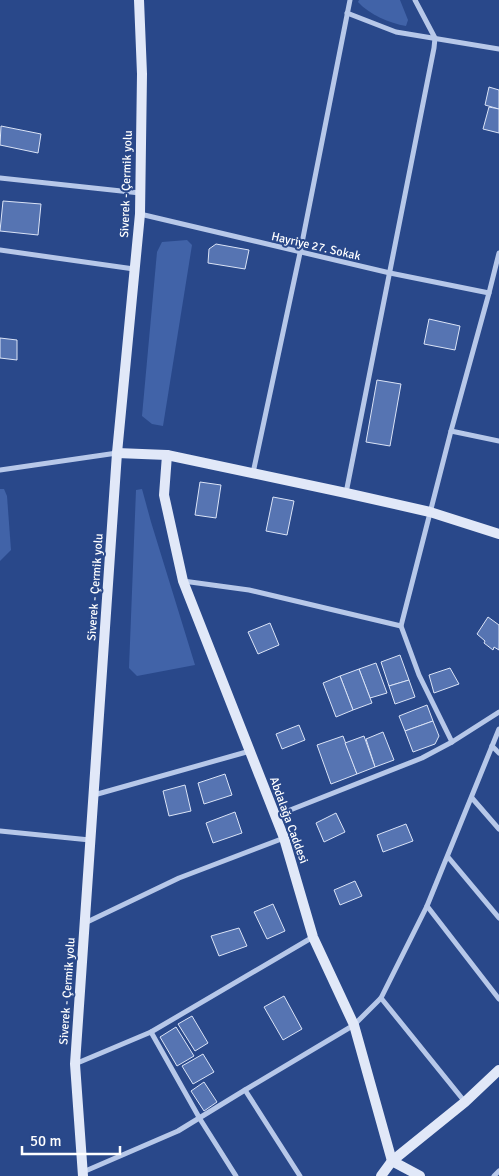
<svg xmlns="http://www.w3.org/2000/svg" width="499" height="1176" font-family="Signika,sans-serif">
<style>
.green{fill:#4163a8}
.building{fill:#5674b2;stroke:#dbe4f7}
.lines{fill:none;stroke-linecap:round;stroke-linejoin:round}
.street{stroke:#b7c8e9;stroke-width:5}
.secondary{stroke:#e1e8f8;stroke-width:10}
.labels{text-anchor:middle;stroke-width:4;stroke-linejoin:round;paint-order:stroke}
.street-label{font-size:12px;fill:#fff;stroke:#29488a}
</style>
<rect width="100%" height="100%" fill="#29488a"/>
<g class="green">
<path d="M 359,0 L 400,0 L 408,20 L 406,26 C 389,23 370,15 358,2 Z"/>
<polygon points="187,240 192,245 163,426 152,424 142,416 157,252 162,242"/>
<polygon points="0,489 4,489 7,496 11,550 0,561"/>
<polygon points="142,489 151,522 195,665 137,676 129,668 136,490"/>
</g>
<g class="building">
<polygon points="489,87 499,90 499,109 485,105"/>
<polygon points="489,107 499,109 499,133 483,129"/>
<polygon points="1,126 41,134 38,153 0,145"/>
<polygon points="3,201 41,204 38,235 0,231"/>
<polygon points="216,244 249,250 245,269 208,263 209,249"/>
<polygon points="429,319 460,326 455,350 424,344"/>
<polygon points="0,338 17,340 17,360 0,358"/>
<polygon points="377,380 401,384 390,446 366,442"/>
<polygon points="200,482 221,485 216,518 195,515"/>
<polygon points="273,497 294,501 287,535 266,531"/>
<polygon points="488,617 499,625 499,650 494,647 493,650 484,643 485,641 477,634"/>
<polygon points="270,623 279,645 258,654 248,632"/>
<polygon points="400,655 409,680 389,686 381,662"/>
<polygon points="376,663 387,693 370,698 359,669"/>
<polygon points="450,668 459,684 434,693 429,675"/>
<polygon points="359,669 372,703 353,710 340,676"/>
<polygon points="340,676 353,710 336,717 323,683"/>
<polygon points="409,680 415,697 395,704 389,686"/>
<polygon points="427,705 433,721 405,731 399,716"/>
<polygon points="433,721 439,736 435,744 413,752 405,731"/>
<polygon points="299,725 305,740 282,749 276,734"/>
<polygon points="383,732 394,760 375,767 366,739"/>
<polygon points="343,736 357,774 331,784 317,745"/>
<polygon points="364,736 375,767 357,774 345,743"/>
<polygon points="225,774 232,795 204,804 198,783"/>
<polygon points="185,785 191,811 169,816 163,791"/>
<polygon points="235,812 242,833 213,843 206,823"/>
<polygon points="336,813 345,832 324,842 316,823"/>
<polygon points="406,824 413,841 383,852 377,835"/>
<polygon points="355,881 362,896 340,905 334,890"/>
<polygon points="273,904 285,931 267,939 254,912"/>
<polygon points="239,928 247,946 219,956 211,936"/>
<polygon points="284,996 302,1029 283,1040 264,1007"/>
<polygon points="192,1016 208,1043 195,1051 178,1024"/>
<polygon points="176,1027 194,1056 177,1066 160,1037"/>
<polygon points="203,1054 214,1072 193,1084 182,1066"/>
<polygon points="204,1082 217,1102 204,1111 191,1091"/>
</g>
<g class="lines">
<g class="street">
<polyline points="347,13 396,32 499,49"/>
<polyline points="0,178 140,193"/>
<polyline points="140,214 390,273 489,293"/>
<polyline points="0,250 134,269"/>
<polyline points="451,431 499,441"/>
<polyline points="0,470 117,453"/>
<polyline points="253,473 300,253 350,0"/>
<polyline points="346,493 434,48 435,38 415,0"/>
<polyline points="183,581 249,590 401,626"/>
<polyline points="452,742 419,675 401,626 451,431 489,293 499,253"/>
<polyline points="492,746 499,753"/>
<polyline points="94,795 250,751"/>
<polyline points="472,798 499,829"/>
<polyline points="275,816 422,758 452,742 499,712"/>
<polyline points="0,831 90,840"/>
<polyline points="448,857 499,918"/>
<polyline points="427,906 499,999"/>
<polyline points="85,923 179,878 284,838"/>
<polyline points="381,998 465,1102"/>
<polyline points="151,1032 200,1119 236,1176"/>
<polyline points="75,1064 151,1032 313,937"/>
<polyline points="245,1090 354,1025 381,998 427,906 499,729"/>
<polyline points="83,1172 178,1131 245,1090 300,1176"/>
<polyline points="494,1176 499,1171"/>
</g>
<g class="secondary">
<polyline points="117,453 167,455 346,493 430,512 499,534"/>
<polyline points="167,455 164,495 183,581 284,838 313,937 354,1025 392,1161 420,1176"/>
<polyline points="83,1176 75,1064 117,453 140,214 142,74 139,0"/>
<polyline points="381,1176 392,1161 465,1102 499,1070"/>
</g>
</g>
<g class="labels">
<g class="street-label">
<text transform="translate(126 184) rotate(-88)" y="4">Siverek - Çermik yolu</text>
<text transform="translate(316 246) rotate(13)" y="4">Hayriye 27. Sokak</text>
<text transform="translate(95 587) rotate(-86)" y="4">Siverek - Çermik yolu</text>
<text transform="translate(289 820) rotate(70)" y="4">Abdalağa Caddesi</text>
<text transform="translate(67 991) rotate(-86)" y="4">Siverek - Çermik yolu</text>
</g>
</g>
<path d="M22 1146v8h98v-8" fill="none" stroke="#ffffff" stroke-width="2.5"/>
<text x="30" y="1146" font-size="15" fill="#ffffff" stroke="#29488a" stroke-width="4" paint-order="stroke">50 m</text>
</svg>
